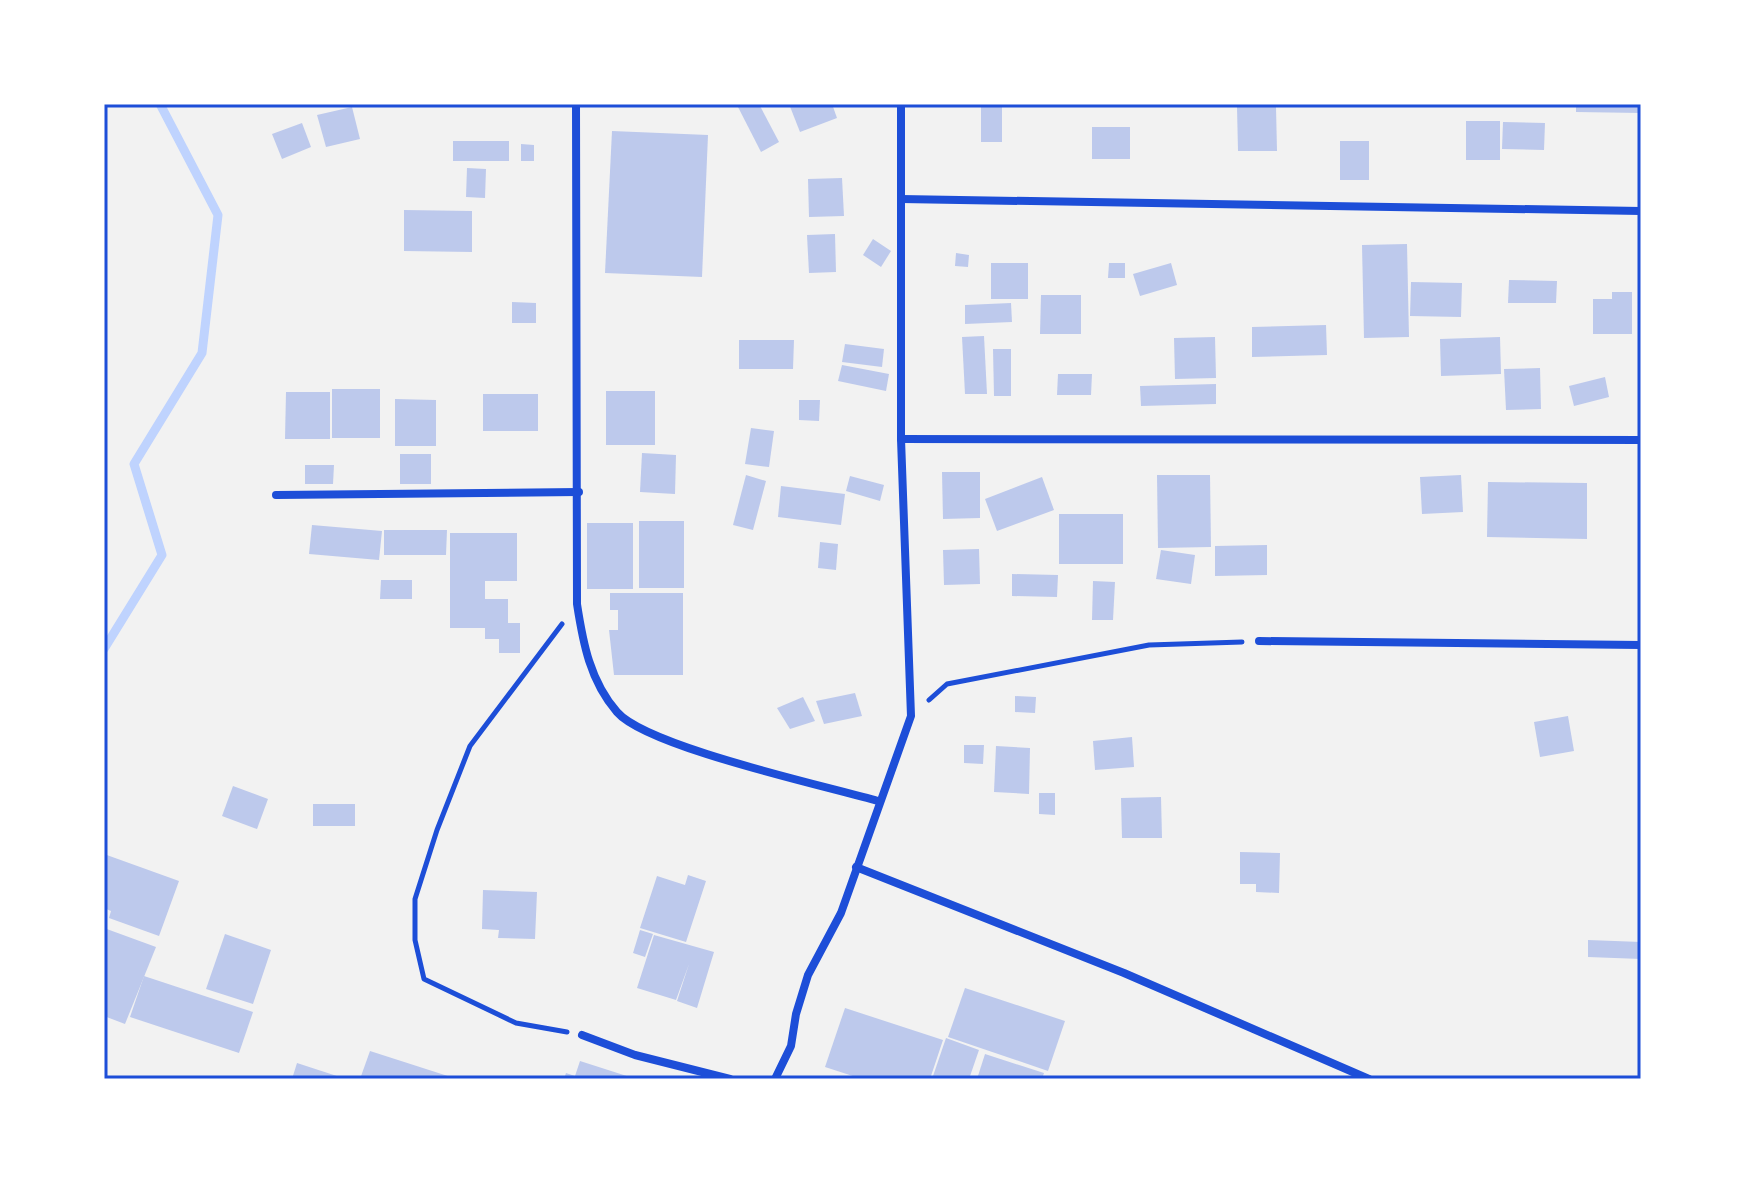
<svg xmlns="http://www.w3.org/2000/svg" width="1745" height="1183" font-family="Roboto,sans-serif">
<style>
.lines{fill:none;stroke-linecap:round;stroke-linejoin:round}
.stream{stroke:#bfd3fe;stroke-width:9}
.building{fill:#bdc9ec}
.path{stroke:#1d4ed8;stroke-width:5}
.minor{stroke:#1d4ed8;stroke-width:8}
.neatline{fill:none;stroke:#1d4ed8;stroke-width:3}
</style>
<rect width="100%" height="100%" fill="#f2f2f2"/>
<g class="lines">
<polyline class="stream" points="104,649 162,555 134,464 202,353 218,215 160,104"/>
</g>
<g class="building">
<polygon points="744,104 759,104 779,142 761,152 738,107"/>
<polygon points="789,104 832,104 837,118 800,132"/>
<rect x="981" y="104" width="21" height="38"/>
<polygon points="1576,104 1641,104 1641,113 1576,112"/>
<polygon points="352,107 360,139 326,147 317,115"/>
<polygon points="1237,107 1276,107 1277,151 1238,151"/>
<rect x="1466" y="121" width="34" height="39"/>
<polygon points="1503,122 1545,123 1544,150 1502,149"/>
<polygon points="302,123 311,147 282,159 272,134"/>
<rect x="1092" y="127" width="38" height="32"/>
<polygon points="612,131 708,135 702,277 605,273"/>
<rect x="453" y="141" width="56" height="20"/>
<rect x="1340" y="141" width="29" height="39"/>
<polygon points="521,144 534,145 534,161 521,161"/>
<polygon points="467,168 486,169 485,198 466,197"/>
<polygon points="842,178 844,216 809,217 808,179"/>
<polygon points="404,210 472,211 472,252 404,251"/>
<polygon points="835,234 836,272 809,273 807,235"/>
<polygon points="873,239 891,251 881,267 863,255"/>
<polygon points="1407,244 1409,337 1364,338 1362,245"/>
<polygon points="956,253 969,255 968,267 955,266"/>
<rect x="991" y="263" width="37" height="36"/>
<polygon points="1109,263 1125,263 1125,278 1108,278"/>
<polygon points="1171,263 1177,285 1140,296 1133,274"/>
<polygon points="1509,280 1557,281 1556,303 1508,303"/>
<polygon points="1411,282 1462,283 1461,317 1410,316"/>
<polygon points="1612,292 1632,292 1632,334 1593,334 1593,299 1612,299"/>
<polygon points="1041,295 1081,295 1081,334 1040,334"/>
<polygon points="512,302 536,303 536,323 512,323"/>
<polygon points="1011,303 1012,322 965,324 965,305"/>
<polygon points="1326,325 1327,355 1252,357 1252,327"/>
<polygon points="984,336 987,394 965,394 962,337"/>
<polygon points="1215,337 1216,378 1175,379 1174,338"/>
<polygon points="1500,337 1501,374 1441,376 1440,339"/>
<polygon points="739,340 794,340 793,369 739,369"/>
<polygon points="845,344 884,349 882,367 842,362"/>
<polygon points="993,349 1011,349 1011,396 994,396"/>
<polygon points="842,365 889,374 886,391 838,381"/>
<polygon points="1540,368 1541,409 1506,410 1504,369"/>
<polygon points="1058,374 1092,374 1091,395 1057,395"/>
<polygon points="1605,377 1609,397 1574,406 1569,386"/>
<polygon points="1216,384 1216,404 1141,406 1140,386"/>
<rect x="332" y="389" width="48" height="49"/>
<rect x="606" y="391" width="49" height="54"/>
<polygon points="286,392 330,392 330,439 285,439"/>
<rect x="483" y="394" width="55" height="37"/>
<polygon points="395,399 436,400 436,446 395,446"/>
<polygon points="799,400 820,400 819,421 799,420"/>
<polygon points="751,428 774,431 769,467 745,464"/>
<polygon points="642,453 676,455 675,494 640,492"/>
<rect x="400" y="454" width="31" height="30"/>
<polygon points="305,465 334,465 333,484 305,484"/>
<polygon points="942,472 980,472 980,518 943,519"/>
<polygon points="746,475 766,481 753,530 733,525"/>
<polygon points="1157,475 1210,475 1211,547 1158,548"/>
<polygon points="1461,475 1463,512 1422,514 1420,477"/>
<polygon points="850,476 884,485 880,501 846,491"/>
<polygon points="1042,477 1054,510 997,531 985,499"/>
<polygon points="1488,482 1587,483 1587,539 1487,537"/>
<polygon points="781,486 845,494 841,525 778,517"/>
<rect x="1059" y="514" width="64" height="50"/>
<rect x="639" y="521" width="45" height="67"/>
<rect x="587" y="523" width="46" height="66"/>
<polygon points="312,525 382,531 379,560 309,554"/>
<polygon points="384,530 447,530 446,555 384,555"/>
<polygon points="450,533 517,533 517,581 485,581 485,599 508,599 508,623 520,623 520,653 499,653 499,639 485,639 485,628 450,628"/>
<polygon points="820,542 838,544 836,570 818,568"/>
<polygon points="1267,545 1267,575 1215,576 1215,546"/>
<polygon points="979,549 980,584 944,585 943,550"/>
<polygon points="1161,550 1195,555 1191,584 1156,579"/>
<polygon points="1012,574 1058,575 1057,597 1012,596"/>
<polygon points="381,580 412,580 412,599 380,599"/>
<polygon points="1093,581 1115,582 1113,620 1092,620"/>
<polygon points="610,593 683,593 683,675 614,675 609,630 618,630 618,610 610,610"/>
<polygon points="855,693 862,716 824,724 816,701"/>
<polygon points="1015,696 1036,697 1035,713 1015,712"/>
<polygon points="803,697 815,721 790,729 777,708"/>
<polygon points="1568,716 1574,751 1540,757 1534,722"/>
<polygon points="1132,737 1134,767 1095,770 1093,741"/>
<polygon points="964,745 984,745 983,764 964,763"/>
<polygon points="996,746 1030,748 1029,794 994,792"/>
<polygon points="233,786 268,799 257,829 222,816"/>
<polygon points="1039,793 1055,793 1055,815 1039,814"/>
<polygon points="1161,797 1162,838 1122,838 1121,798"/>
<rect x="313" y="804" width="42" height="22"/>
<polygon points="1240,852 1280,853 1279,893 1256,892 1256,884 1240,884"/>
<polygon points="104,854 179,881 159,936 109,918 111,911 104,908"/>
<polygon points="688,875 706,881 686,942 640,928 657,876 685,885"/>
<polygon points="483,890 537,892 535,939 498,938 499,930 482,929"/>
<polygon points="104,928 156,947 125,1024 104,1016"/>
<polygon points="640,930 653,934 645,957 633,953"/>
<polygon points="225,934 271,950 253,1004 206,989"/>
<polygon points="654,935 714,952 697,1008 677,1001 689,964 676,1000 637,988"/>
<polygon points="1588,940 1641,942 1641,959 1588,957"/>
<polygon points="144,976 253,1012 239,1053 130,1017"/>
<polygon points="965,988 1065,1021 1048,1071 948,1037"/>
<polygon points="845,1008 943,1040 930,1079 862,1079 825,1067"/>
<polygon points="946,1038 979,1050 969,1079 932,1079"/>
<polygon points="370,1051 454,1078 454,1079 360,1079"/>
<polygon points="985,1054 1044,1073 1042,1079 977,1079"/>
<polygon points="580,1061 633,1078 633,1079 564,1079 566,1073 575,1076"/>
<polygon points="297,1063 343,1078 343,1079 292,1079"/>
</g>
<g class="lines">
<g class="path">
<polyline points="562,624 470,746 437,830 415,899 415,940 424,979 516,1023 567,1032"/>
<polyline points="929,700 947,684 1149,645 1242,642"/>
</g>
<g class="minor">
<path d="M 576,104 L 577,604 C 583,643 590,681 617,712 C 647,747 826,786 878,801"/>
<polyline points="901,199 1641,211"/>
<polyline points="901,439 1641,440"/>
<polyline points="276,495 579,492"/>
<polyline points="1259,641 1641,645"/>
<polyline points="856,867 1124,973 1369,1079"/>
<polyline points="582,1035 635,1055 730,1079"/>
<polyline points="775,1079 791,1046 796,1014 808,975 841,913 911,716 901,439 901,104"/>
</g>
</g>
<rect width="1745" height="1183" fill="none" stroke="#ffffff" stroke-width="212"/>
<rect x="106" y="106" width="1533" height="971" class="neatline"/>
</svg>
